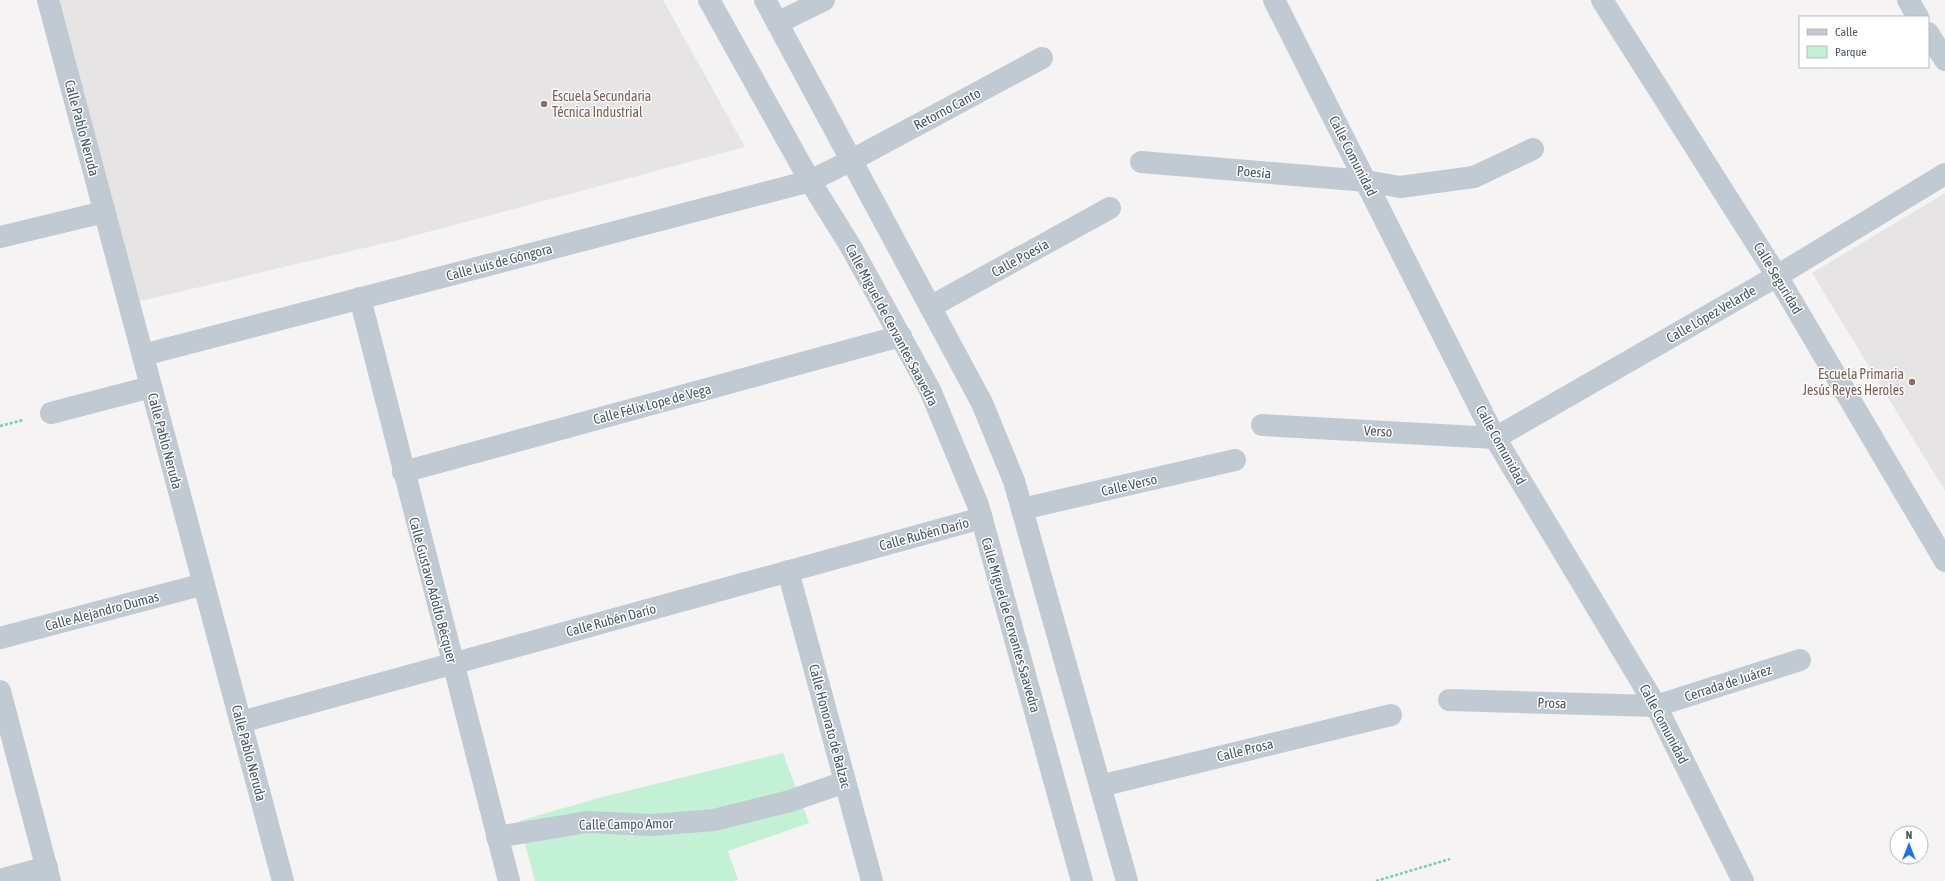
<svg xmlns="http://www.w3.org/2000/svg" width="1945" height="881" font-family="'Asap Condensed',sans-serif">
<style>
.education{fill:#e6e4e5}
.green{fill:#c3f1d5}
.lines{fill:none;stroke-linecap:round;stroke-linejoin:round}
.path{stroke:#7ad0a6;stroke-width:2.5;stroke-dasharray:3 2;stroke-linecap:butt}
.pedestrian{stroke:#c1cad2;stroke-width:22}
.minor{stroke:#c1cad2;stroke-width:22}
.tertiary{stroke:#c1cad2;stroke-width:22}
.education-dot{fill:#8d6e63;stroke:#fff;stroke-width:1.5}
.labels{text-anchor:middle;stroke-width:3;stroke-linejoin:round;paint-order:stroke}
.education-label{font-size:14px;fill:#785e54;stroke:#fff;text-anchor:start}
.street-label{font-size:14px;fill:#4a5661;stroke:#fff}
</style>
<rect width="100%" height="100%" fill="#f5f3f3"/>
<g class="education">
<polygon points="49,0 663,0 745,147 398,240 132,303"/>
<polygon points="1945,193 1945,491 1812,273"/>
</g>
<polygon class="green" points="783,753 809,823 728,851 738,880 733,881 535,881 519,821 606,796"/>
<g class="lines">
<g class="path">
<polyline points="0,426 23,420"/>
<polyline points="1376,881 1450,859"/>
</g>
<g class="pedestrian">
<polyline points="852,160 1042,58"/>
<polyline points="403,472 901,336"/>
<polyline points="497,837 587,822 652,825 714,820 790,801 845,782"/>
</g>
<g class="minor">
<polyline points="48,0 283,881"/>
<polyline points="1602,0 1777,276 1945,561"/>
<polyline points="1908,0 1918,17"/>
<polyline points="777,23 824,0"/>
<polyline points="1928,33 1945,60"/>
<polyline points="1141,162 1366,181 1400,187 1474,177 1533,149"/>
<polyline points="0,237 104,212"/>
<polyline points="360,298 509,881"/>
<polyline points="930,307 1110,208"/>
<polyline points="143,355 810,181 852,160"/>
<polyline points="51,413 151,387"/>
<polyline points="1262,425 1495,438 1777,276 1945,174"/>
<polyline points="1022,509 1235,460"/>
<polyline points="788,571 872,881"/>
<polyline points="0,638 204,584"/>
<polyline points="0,691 50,881"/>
<polyline points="1449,700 1656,706 1800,660"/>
<polyline points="241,722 982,518"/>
<polyline points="1100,786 1391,715"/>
<polyline points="0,880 47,867"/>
</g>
<g class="tertiary">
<polyline points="709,0 810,181 851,247 930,390 978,505 1082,881"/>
<polyline points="765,0 982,403 1014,481 1127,881"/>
<polyline points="1274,0 1495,438 1656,706 1743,881"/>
</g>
</g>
<g class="education-dot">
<circle cx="544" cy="104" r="4"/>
<circle cx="1912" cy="382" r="4"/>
</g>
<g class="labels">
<g class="education-label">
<text x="552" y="101">Escuela Secundaria<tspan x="552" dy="16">Técnica Industrial</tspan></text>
<text x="1904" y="379" text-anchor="end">Escuela Primaria<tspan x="1904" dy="16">Jesús Reyes Heroles</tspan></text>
</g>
<g class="street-label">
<text transform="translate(947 109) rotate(-28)" y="5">Retorno Canto</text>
<text transform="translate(82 128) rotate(75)" y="5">Calle Pablo Neruda</text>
<text transform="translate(1353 156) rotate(63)" y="5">Calle Comunidad</text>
<text transform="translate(1254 172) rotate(5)" y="5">Poesia</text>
<text transform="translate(1020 258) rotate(-29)" y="5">Calle Poesía</text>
<text transform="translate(499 262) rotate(-15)" y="5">Calle Luis de Góngora</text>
<text transform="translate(1778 278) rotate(59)" y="5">Calle Seguridad</text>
<text transform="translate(1711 314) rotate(-30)" y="5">Calle López Velarde</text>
<text transform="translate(892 325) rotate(62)" y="5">Calle Miguel de Cervantes Saavedra</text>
<text transform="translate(652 404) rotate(-15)" y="5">Calle Félix Lope de Vega</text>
<text transform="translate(1378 431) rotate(3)" y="5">Verso</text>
<text transform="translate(165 441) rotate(75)" y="5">Calle Pablo Neruda</text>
<text transform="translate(1501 445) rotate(61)" y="5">Calle Comunidad</text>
<text transform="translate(1129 485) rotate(-13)" y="5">Calle Verso</text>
<text transform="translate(924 534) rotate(-15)" y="5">Calle Rubén Darío</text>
<text transform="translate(433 590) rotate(75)" y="5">Calle Gustavo Adolfo Bécquer</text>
<text transform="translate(102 611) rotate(-15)" y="5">Calle Alejandro Dumas</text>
<text transform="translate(611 620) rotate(-15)" y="5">Calle Rubén Darío</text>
<text transform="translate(1011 625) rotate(74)" y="5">Calle Miguel de Cervantes Saavedra</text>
<text transform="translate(1728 683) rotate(-18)" y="5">Cerrada de Juárez</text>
<text transform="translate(1552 703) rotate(2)" y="5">Prosa</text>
<text transform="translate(1664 724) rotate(62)" y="5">Calle Comunidad</text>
<text transform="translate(830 726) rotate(75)" y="5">Calle Honorato de Balzac</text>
<text transform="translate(1245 750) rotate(-14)" y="5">Calle Prosa</text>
<text transform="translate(249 753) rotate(75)" y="5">Calle Pablo Neruda</text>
<text transform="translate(626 824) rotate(-1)" y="5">Calle Campo Amor</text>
</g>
</g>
<rect x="1799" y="16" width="130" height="52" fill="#ffffff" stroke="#b7bbc0"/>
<rect x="1807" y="29" width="20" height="6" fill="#c1cad2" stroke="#b7bbc0"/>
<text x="1835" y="36" font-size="12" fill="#4a5661">Calle</text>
<rect x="1807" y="46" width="20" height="12" fill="#c3f1d5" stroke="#b7bbc0"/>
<text x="1835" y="56" font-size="12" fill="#4a5661">Parque</text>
<g transform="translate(1909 845)"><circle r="19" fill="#ffffff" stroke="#b7bbc0"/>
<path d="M0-3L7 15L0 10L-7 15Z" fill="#1a73e8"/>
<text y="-6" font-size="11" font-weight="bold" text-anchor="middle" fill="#4a5661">N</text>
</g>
</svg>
